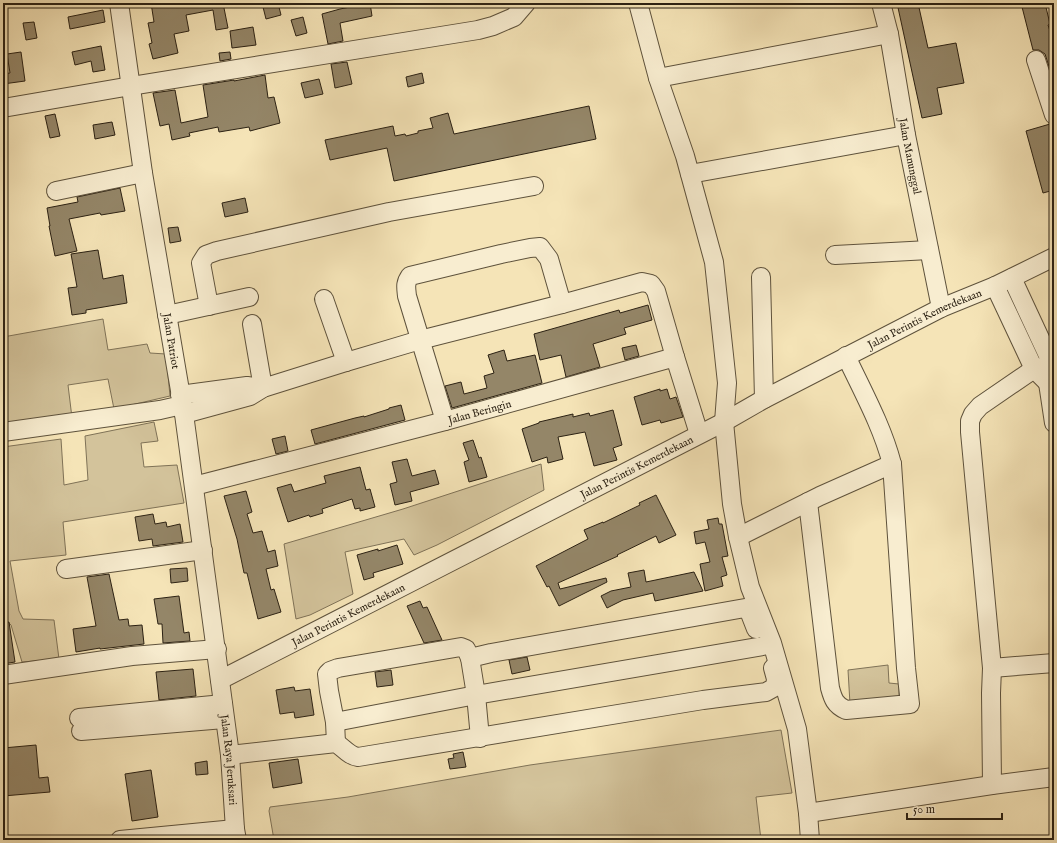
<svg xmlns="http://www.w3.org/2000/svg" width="1057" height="843" font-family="'IM FELL English',serif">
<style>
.green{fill:#d3c39b;stroke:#7f7257}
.building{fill:#948668;stroke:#2b2113}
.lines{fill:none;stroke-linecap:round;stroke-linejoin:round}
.minor-casing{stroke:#5e523c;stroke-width:20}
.minor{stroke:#f8edd0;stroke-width:18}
.labels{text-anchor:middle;stroke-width:3.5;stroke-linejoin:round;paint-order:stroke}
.street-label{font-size:11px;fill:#2b2113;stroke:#f8edd0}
</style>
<rect width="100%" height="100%" fill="#f5e4b7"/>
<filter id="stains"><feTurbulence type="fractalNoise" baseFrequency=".005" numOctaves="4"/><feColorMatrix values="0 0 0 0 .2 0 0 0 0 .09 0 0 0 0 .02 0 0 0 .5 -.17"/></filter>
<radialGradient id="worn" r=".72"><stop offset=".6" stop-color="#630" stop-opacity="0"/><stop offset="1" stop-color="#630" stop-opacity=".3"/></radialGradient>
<g class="green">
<polygon points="103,319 108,350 147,344 150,353 166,354 170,396 114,409 108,379 68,385 73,426 3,437 3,337"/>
<polygon points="154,422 158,441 141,443 144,467 177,465 184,503 63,522 66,555 10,561 19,611 23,619 54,620 59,659 22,662 11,625 3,617 3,447 61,439 64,485 88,480 85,436"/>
<polygon points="541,464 544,490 437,545 414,555 404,539 345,552 353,594 310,615 296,619 284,544 403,509"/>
<polygon points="888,665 889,683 899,684 899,702 850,704 848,670"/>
<polygon points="781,730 792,793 756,797 761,840 508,840 508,837 491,840 274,840 269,811 270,807 348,797 530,765"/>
</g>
<g class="building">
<polygon points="151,3 223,3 228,28 216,30 213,10 186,15 189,31 174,34 178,53 153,59 149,44 152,43 148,23 154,22"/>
<polygon points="262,3 278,3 281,15 266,19"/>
<polygon points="370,3 372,16 340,23 343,41 328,44 322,14 340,9"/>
<polygon points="897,3 918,3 928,48 956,43 964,83 937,88 942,114 922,118"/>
<polygon points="1021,3 1045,3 1050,24 1048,25 1054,43 1054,76 1052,76 1045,54 1039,50 1033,50"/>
<polygon points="103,10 105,22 70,29 68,17"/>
<polygon points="303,17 307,33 296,36 291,20"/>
<polygon points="34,22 37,38 26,40 23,23"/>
<polygon points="253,27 256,45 232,48 230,31"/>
<polygon points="101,46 105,70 93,72 91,61 75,65 72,52"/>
<polygon points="21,52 25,81 3,84 3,74 10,73 7,54"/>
<polygon points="230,52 231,59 220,61 219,53"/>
<polygon points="347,62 352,84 335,88 331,64"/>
<polygon points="422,73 424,83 408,87 406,77"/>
<polygon points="265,75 268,98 274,97 280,123 250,131 249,127 219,132 218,127 189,133 190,136 172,140 169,124 160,126 153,93 175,90 181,123 208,117 203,85 234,80 234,81"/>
<polygon points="319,79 323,94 305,98 301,83"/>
<polygon points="589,106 596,139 394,181 387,148 330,160 325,140 393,126 395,136 405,134 406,136 418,133 418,131 433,128 430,118 448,113 454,134"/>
<polygon points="55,114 60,136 50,138 45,116"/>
<polygon points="112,122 115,135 95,139 93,125"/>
<polygon points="1050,124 1054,125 1054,190 1043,193 1026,131"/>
<polygon points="120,188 125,211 101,215 100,213 69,219 77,251 55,256 49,226 50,226 47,208 78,202 77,197"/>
<polygon points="245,198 248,212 225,217 222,203"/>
<polygon points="178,227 181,241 170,243 168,228"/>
<polygon points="98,250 103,279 123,275 127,303 86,310 86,313 72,315 68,288 77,287 71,254"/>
<polygon points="648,305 652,320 624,328 626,334 593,344 600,367 566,377 561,355 540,360 534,334 619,310 620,313"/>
<polygon points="636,345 639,356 625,360 622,348"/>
<polygon points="504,350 507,361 535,355 542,383 452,408 445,386 461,382 464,394 487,388 484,376 494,373 488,355"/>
<polygon points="660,389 660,391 667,389 670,399 676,397 683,417 661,423 660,420 642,425 634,397"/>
<polygon points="401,405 405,420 315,444 311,430 355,418 364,416 364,417 389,409 389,408"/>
<polygon points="613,410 622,445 613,448 617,460 594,466 585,432 558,437 563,459 548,463 547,457 532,462 522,429 539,423 539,422 573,414 573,417 589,413 590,416"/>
<polygon points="285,436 288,451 276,454 272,439"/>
<polygon points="473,440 479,458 481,457 487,477 469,482 464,462 469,460 463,443"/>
<polygon points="407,459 412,476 435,470 439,484 410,492 412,501 395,505 390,484 397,482 392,462"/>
<polygon points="360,467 366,490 370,489 375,507 360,511 360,508 355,509 352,499 322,509 323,513 310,517 309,515 288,522 277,488 291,484 294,492 326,483 324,476"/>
<polygon points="246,491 252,512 247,514 253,533 262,531 268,552 275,550 278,566 266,569 271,590 274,589 281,612 258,619 247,573 244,573 237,539 224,496"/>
<polygon points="656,495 676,535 659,543 656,536 617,555 618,556 558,583 560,589 606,578 607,582 559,606 549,586 547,587 536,566 588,539 584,530 603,522 603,523 640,505 639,503"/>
<polygon points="153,514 155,524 166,522 167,527 180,524 183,542 153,546 152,539 139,541 135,517"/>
<polygon points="718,518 719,524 722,524 728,556 722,557 727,575 721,577 723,586 705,591 700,564 710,562 705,542 696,544 694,532 709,529 707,520"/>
<polygon points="397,545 403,564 373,573 374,577 364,580 357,555 378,549 378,551"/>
<polygon points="187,568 188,581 171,583 170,569"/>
<polygon points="644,570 646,582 694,572 703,591 655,601 653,593 623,600 607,608 601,596 611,591 631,587 628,573"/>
<polygon points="109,574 119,620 128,619 129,626 142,625 144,644 100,649 100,648 76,652 73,629 96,626 87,577"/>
<polygon points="179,596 184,633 189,632 190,641 163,643 162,624 158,624 154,599"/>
<polygon points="420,601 423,608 427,607 442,640 424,643 407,606"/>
<polygon points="9,622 15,662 3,664 3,623"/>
<polygon points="527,657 530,670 512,674 509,660"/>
<polygon points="193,669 196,696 159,700 156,672"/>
<polygon points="391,670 393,685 377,687 375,672"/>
<polygon points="294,687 295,691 310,689 314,715 295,718 294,712 280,714 276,690"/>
<polygon points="36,745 39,778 48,777 50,792 3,796 3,748"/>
<polygon points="463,752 466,767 450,769 448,759 454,758 453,754"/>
<polygon points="298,759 302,783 273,788 269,763"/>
<polygon points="207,761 208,774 196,775 195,763"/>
<polygon points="151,770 158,817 132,821 125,774"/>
</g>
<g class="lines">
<g class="minor-casing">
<g id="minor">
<path id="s1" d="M 119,3 L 143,173 L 184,414 L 230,755 L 235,829 L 237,840"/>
<polyline points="638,3 658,78 685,156 714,262 727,383 724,422 732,504 738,537 750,587 772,643 797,729 808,813 810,840"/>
<path id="s2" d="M 881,3 L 889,34 L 906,135 L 941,308"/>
<polyline points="1036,60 1054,115"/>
<polyline points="658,78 889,34"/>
<polyline points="3,108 131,86 478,30 493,26 514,17 526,3"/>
<polyline points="690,174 906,135"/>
<polyline points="56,191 143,173"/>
<polyline points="835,255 929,250"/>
<polyline points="761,277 764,399"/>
<polyline points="995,286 1034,369 1048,383 1052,364 1012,278"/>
<polyline points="324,299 346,362"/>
<polyline points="209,306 201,263 206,255 217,251 389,212 534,186"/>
<polyline points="167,315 249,297"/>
<polyline points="252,324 263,388"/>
<polyline points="1048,383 1054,423"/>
<polyline points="180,395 247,386 254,387"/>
<polyline points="184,414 250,396 263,388 346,362 420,340 562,304 642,282 651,284 656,291 675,357"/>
<path d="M 445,421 L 407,296 C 406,287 405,283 410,276 L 501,254 L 530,248 L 540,247 L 549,259 L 562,304"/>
<polyline points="3,432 160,410 182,405"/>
<path id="s3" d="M 194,486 L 445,421 L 675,357 L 699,434"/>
<path d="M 808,502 L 830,688 C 833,699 835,705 846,710 L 910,704 L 906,668 L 892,464 C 882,426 863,392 846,356"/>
<polyline points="738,537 820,496 892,464"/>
<polyline points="66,569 203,550"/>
<polyline points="470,658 476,695 480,738"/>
<polyline points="992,668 1054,663"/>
<polyline points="3,675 132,656 217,649"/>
<path id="s4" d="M 220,680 L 724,422 L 764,399 L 941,308 L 995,286 L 1054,257"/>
<polyline points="79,718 223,704"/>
<polyline points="335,722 476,695 763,646"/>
<polyline points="81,731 224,719"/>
<polyline points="336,743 335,722 329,691 327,674 330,671 338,668 461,647 466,649 470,658 491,653 745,608 749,611 756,629"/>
<path d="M 230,755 L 336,743 C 344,748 349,756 358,757 L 703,700 L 766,692 L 775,687 L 776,679 L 773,668"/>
<polyline points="992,785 991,693 992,668 970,432 970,421 973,414 980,406 1034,369 1054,364"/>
<polyline points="808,813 992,785 1054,777"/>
<polyline points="120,840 235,829"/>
</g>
</g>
<use href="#minor" class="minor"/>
</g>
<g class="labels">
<g class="street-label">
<text dy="4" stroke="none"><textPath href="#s2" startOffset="156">Jalan Manunggal</textPath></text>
<text dy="4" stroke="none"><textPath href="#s4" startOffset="792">Jalan Perintis Kemerdekaan</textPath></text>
<text dy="4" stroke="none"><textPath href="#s1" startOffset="342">Jalan Patriot</textPath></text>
<text dy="4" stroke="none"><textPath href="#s3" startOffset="295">Jalan Beringin</textPath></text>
<text dy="4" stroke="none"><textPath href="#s4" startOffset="468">Jalan Perintis Kemerdekaan</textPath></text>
<text dy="4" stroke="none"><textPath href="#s4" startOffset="144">Jalan Perintis Kemerdekaan</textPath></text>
<text dy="4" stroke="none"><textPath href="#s1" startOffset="765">Jalan Raya Jeruksari</textPath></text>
</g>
</g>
<rect width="1057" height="843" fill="none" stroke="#f5e4b7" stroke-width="16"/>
<rect x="4" y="4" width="1049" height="835" fill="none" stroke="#2b2113" stroke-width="2"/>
<rect x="8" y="8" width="1041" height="827" fill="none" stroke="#2b2113"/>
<path d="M907 813v6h95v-6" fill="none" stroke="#2b2113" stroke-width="2"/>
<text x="913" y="813" font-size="12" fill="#2b2113" stroke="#f8edd0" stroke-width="3" paint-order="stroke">50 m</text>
<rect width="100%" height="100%" filter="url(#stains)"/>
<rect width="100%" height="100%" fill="url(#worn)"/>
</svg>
